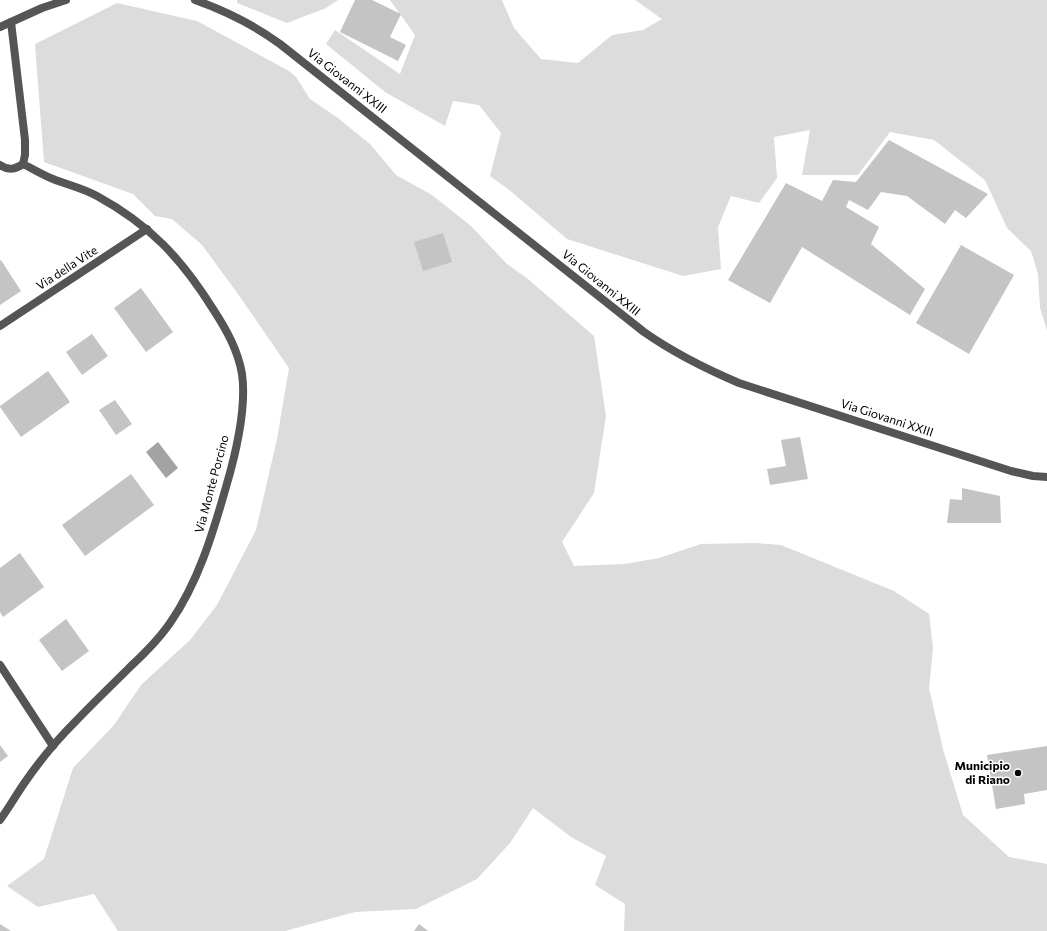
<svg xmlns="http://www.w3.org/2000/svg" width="1047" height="931" font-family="Commissioner,sans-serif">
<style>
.green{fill:#dcdcdc}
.water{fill:#a3a3a3}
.building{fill:#c4c4c4}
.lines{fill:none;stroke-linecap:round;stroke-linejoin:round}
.service{stroke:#555;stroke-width:8}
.minor{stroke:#555;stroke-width:8}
.tertiary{stroke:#555;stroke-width:8}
.poi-dot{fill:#000;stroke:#fff;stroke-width:1.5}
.labels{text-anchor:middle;stroke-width:3;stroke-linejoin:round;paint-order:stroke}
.street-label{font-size:12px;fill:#000;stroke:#fff}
.poi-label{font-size:12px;font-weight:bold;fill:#000;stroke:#fff;text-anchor:end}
</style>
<rect width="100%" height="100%" fill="#fff"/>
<g class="green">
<polygon points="237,0 338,0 326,8 287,23 237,3"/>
<polygon points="390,0 502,0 514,28 541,59 578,63 612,35 643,30 662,19 635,0 1047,0 1047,330 1040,308 1038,274 1031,251 1007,228 985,180 934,140 890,132 858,175 802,175 810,130 774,137 777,178 759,203 731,196 718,227 721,269 683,276 567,239 508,189 490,176 501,133 479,105 453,101 445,126 385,92 326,44 335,30 400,74 415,35"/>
<polygon points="117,3 197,21 289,71 296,77 310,99 338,118 371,145 396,175 432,195 471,226 507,264 528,279 594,336 606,416 594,493 562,542 574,566 624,564 659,558 701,544 756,543 781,545 894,591 929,614 933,648 929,688 943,749 963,815 1009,857 1047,864 1047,931 624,931 625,904 595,885 606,856 571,837 533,808 510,843 477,879 416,909 355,912 285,931 118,931 94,894 38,907 7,886 44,859 73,768 114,725 141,685 190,640 217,605 256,530 277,439 289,368 238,294 202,245 172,219 155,216 133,194 44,162 35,44"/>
</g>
<polygon class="water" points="158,442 178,468 166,478 146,452"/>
<g class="building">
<polygon points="355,0 372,0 401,14 390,37 406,45 398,61 340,32"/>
<polygon points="889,140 988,194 966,218 955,210 945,224 907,196 881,192 868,210 849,200 846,207 879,227 871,244 925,289 910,315 802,247 770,303 728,280 786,183 822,201 833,180 856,182"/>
<polygon points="443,233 452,262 423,271 414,242"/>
<polygon points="961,245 1014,275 969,354 916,323"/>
<polygon points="1,260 21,291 0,305 0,261"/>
<polygon points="141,288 173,332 146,352 114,308"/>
<polygon points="92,334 108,356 82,375 66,352"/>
<polygon points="48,371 70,402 21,437 0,407 0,406"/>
<polygon points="115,400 132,424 116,435 99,410"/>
<polygon points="800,437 808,479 770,485 767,469 786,466 781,440"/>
<polygon points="131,474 154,505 85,556 62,525"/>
<polygon points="962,488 1000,496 1001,523 947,523 950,499 962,500"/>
<polygon points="20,553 44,587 3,617 0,612 0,568"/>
<polygon points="66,619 89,651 62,671 39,640"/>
<polygon points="0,745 8,756 0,762"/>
<polygon points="1047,746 1047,790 1024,794 1025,804 996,809 987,755"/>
<polygon points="0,924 11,931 0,931"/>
<polygon points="419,924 428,931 414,931"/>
</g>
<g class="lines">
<polyline class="service" points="0,665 53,746"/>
<g class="minor">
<path d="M 0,165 C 9,171 15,169 23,164 L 25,155 L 25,140 L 11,22"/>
<polyline points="0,326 147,229"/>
<path d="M 0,820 C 8,809 15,797 23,785 C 38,763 55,742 74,723 C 92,704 112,685 131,666 C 145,653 159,639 170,623 C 198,583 213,533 226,487 C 236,453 247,409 242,374 C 238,350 226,329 213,309 C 181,258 150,225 97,196 C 83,188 68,185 53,179 C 43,175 33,169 23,164"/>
</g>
<g class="tertiary">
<path d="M 195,0 C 226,11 254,25 280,44 L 644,332 C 674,353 706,369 739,383 L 1011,471 L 1033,476 L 1047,477"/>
<polyline points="0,27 42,8 66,0"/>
</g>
</g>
<circle class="poi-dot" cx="1018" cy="773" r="4"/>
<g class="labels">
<g class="street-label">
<text transform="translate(347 81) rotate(38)" y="4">Via Giovanni XXIII</text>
<text transform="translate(67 268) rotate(-33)" y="4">Via della Vite</text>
<text transform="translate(601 283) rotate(39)" y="4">Via Giovanni XXIII</text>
<text transform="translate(887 418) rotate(18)" y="4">Via Giovanni XXIII</text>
<text transform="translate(212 484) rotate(-75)" y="4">Via Monte Porcino</text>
</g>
<g class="poi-label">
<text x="1010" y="770">Municipio<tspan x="1010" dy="14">di Riano</tspan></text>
</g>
</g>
</svg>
